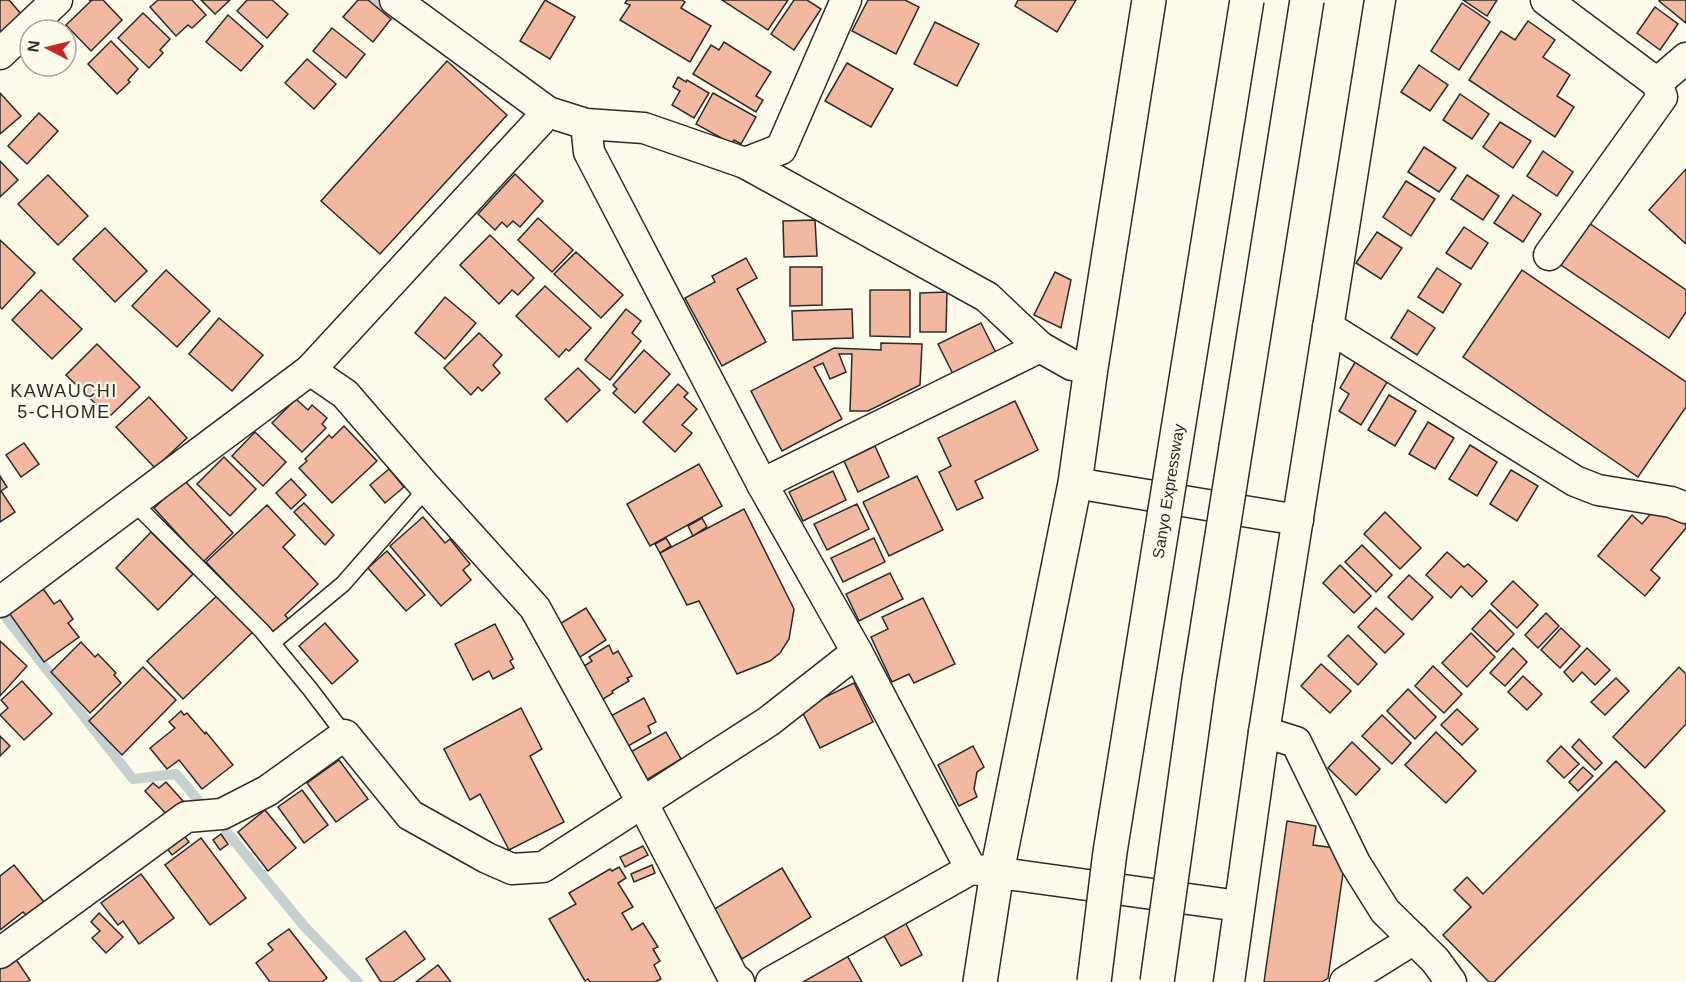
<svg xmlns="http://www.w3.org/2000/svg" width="1686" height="982" font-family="Helvetica,sans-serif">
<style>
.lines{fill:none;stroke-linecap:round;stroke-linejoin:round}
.stream{stroke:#c7d0d0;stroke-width:10}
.building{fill:#f2b8a0;stroke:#2b2b2b;stroke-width:1.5}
.lane-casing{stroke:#2b2b2b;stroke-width:18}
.street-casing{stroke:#2b2b2b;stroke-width:33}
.secondary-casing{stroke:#2b2b2b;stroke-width:36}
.lane{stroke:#fdfbea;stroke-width:15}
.street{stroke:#fdfbea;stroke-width:30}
.secondary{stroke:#fdfbea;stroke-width:33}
.highway-bridge-casing{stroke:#2b2b2b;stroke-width:36;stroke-linecap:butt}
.highway-bridge{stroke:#fdfbea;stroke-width:33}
.labels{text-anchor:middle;stroke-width:4.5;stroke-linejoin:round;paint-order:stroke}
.street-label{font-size:16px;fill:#2b2b2b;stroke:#fdfbea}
.neighbourhood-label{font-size:18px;letter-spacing:1.5px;fill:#2b2b2b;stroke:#fdfbea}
</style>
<rect width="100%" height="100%" fill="#fdfbea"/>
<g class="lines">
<g class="stream">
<polyline points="372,0 393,16"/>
<polyline points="7,619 133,779 176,774 204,807"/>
<polyline points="226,831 304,926 358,982"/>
</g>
</g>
<g class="building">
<polygon points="0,0 9,0 22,15 0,33"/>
<polygon points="89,0 103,0 122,20 91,51 66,25 91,1"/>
<polygon points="158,0 192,0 206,15 192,28 188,25 176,36 150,7"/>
<polygon points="201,0 230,0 215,14"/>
<polygon points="247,0 272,0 288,14 267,38 237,11"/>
<polygon points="358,0 368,0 391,19 373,42 343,17"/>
<polygon points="545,0 575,17 550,59 520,41"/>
<polygon points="627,0 682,0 685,2 681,8 711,26 690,62 620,20 630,5 625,3"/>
<polygon points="722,0 788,0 768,30"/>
<polygon points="794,0 807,0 821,9 794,50 771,34"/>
<polygon points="868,0 905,0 919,7 896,54 852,31"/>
<polygon points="1018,0 1076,0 1057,32 1015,6"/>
<polygon points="1463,0 1497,0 1487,16"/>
<polygon points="1660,0 1686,0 1686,23 1659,1"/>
<polygon points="1462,3 1490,22 1459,70 1431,51"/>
<polygon points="1655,7 1678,24 1660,50 1637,33"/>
<polygon points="143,13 170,39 160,50 163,53 149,68 118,38"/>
<polygon points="228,15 263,46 241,71 206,42"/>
<polygon points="1528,21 1555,40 1543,57 1570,75 1557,96 1574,107 1555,137 1469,80 1501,31 1515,40"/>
<polygon points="935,22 979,44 957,86 914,64"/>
<polygon points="332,28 365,54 346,78 313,51"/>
<polygon points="111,41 138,69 128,80 130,82 117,94 88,64"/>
<polygon points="724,42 771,72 756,96 763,100 756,112 693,74 711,45 719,50"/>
<polygon points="307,59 336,84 314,109 285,83"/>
<polygon points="447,61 507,115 380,254 321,201"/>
<polygon points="847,63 893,89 871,127 825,101"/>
<polygon points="1419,65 1448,85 1430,111 1401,92"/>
<polygon points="678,77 686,82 687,80 709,93 694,118 672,105 680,91 673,87"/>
<polygon points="0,93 21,116 0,134"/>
<polygon points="713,93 756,117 741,144 734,140 732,144 696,124"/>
<polygon points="1460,94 1489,114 1472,139 1443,120"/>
<polygon points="39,113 58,131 27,164 8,146"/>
<polygon points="1500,122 1531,141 1513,168 1483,147"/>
<polygon points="1424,147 1456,168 1439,192 1408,172"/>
<polygon points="1543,151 1573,172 1557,196 1527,176"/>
<polygon points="0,161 18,180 0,197"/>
<polygon points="1686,169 1686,244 1649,210"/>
<polygon points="515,174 543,201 520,227 513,221 507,227 502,222 495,230 478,214"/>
<polygon points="48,175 88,216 58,245 18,204"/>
<polygon points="1467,175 1499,196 1483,220 1451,199"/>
<polygon points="1406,181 1435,199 1411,236 1383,217"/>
<polygon points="1513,195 1541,214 1523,242 1494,223"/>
<polygon points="538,218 573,250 552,272 518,240"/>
<polygon points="815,220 817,256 784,257 783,221"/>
<polygon points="1589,223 1686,290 1686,312 1669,338 1561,265"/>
<polygon points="1464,227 1488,243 1471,269 1446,253"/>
<polygon points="105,228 147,271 115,302 73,259"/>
<polygon points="1377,232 1402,248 1381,279 1356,263"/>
<polygon points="490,235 534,278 518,295 512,290 499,304 460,265"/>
<polygon points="0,240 35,273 2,309 0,307"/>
<polygon points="576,252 623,295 601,318 554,274"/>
<polygon points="746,258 757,278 737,289 766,342 722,366 685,298 715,282 712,276"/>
<polygon points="790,267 822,267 822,305 790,306"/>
<polygon points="1437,268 1461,284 1443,313 1418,297"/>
<polygon points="166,270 210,311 177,347 132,306"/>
<polygon points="1522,270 1686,382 1686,407 1638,477 1463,357"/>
<polygon points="1055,272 1071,280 1061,328 1034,315"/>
<polygon points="545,286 591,328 569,351 566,349 559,357 516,316"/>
<polygon points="41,290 82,329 52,359 12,320"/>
<polygon points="870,290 910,290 910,337 870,336"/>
<polygon points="947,292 946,332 920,332 920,293"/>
<polygon points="445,297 476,323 445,359 415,333"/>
<polygon points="626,309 641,321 632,333 641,341 610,380 585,360"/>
<polygon points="852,309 853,338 793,340 792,311"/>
<polygon points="1408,310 1435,328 1417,355 1391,338"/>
<polygon points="219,318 263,355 232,391 189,354"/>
<polygon points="981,323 996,353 953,374 938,344"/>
<polygon points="479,333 502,355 493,365 500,373 482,391 478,387 471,395 444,368"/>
<polygon points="881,343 922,344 920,385 868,411 850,411 852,354 839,354 846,372 830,379 823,363 814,367 842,419 782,451 751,391 834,348 881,350"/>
<polygon points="97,344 140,387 109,417 66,375"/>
<polygon points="644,350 670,374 635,413 613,393 617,389 613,385"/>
<polygon points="1357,359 1389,379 1361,425 1339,411 1349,394 1340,388"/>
<polygon points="578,368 600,390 567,422 545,399"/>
<polygon points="678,384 688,393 684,397 697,409 682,425 692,433 675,452 643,422"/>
<polygon points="1389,395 1416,411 1395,446 1368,430"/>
<polygon points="149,397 187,438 155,468 116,427"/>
<polygon points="296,399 308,410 312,405 327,418 322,424 326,428 302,452 272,423"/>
<polygon points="1015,401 1038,450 975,481 983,498 957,510 939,472 951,466 938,438"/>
<polygon points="1428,422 1454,438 1435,469 1409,454"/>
<polygon points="344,426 377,461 332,503 299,468 307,461 305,459 329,435 332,438"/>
<polygon points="255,432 286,462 263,486 232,456"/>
<polygon points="24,443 39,464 21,477 6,455"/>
<polygon points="1470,445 1497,462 1477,496 1449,479"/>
<polygon points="875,446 889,477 858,492 844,461"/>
<polygon points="224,457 256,489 230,516 197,484"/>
<polygon points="699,464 722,506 650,546 627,504"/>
<polygon points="389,469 404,487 385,503 370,485"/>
<polygon points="1511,470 1538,486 1517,521 1490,504"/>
<polygon points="833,471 846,500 803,521 789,492"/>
<polygon points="0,476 7,487 1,491 15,512 0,522"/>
<polygon points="917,476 943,530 889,556 863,502"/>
<polygon points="291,479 306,495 291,509 276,493"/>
<polygon points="184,480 233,533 203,562 154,508"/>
<polygon points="304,503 334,535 325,545 294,512"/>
<polygon points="1660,503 1686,525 1686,528 1651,570 1660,578 1645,596 1598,556 1632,515 1642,524"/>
<polygon points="857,504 869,529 827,550 814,524"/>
<polygon points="267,505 295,535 283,547 318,584 285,615 290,621 275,635 206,562"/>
<polygon points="744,509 794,609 789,639 780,653 770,661 737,674 699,601 687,605 660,553"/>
<polygon points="1385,512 1421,548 1400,569 1364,534"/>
<polygon points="423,517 445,543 450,539 470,564 463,570 471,580 441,606 390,546"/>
<polygon points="702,518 707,527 693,536 688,526"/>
<polygon points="151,532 193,574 158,610 116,568"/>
<polygon points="666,538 671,546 660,553 655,544"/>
<polygon points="874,538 885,562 843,582 831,558"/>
<polygon points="1362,545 1392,575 1376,592 1345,562"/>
<polygon points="387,551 425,595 406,611 368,568"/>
<polygon points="1447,552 1464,567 1468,564 1487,581 1472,597 1461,586 1451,598 1426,575"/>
<polygon points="1340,565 1371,596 1354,613 1323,583"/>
<polygon points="890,573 903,599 859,621 846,594"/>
<polygon points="1409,575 1433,597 1412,620 1388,597"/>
<polygon points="1513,581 1538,605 1517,628 1491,604"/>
<polygon points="41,586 54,604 60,600 73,619 68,623 79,637 44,662 7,610"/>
<polygon points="220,593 255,630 183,699 147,661"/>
<polygon points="923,598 955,664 914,683 909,674 892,682 871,637 888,629 882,617"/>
<polygon points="586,608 606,640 574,661 553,628"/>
<polygon points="1376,608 1404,634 1385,653 1358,627"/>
<polygon points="1490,610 1514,634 1497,652 1472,629"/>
<polygon points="1546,613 1559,626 1538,648 1525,635"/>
<polygon points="325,623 358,661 332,684 299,646"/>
<polygon points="495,624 513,659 510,661 514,668 493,679 489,671 473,680 455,644"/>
<polygon points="1561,628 1580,646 1560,668 1541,650"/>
<polygon points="1471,633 1495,657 1467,687 1442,663"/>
<polygon points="1348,635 1377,664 1358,685 1328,656"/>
<polygon points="0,641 27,666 0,696"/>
<polygon points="81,642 95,657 98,654 116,673 114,675 121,683 90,713 51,672"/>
<polygon points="609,645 613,654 618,651 632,676 627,678 629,681 612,691 613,693 600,701 581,668 592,661 589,657"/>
<polygon points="1513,648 1527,662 1505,686 1490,673"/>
<polygon points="1587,648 1610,670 1595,685 1582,672 1573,682 1564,672"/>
<polygon points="1321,664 1351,691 1330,713 1301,686"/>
<polygon points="1433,666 1462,694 1444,713 1415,686"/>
<polygon points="143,667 176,700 122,755 89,721"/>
<polygon points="1679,667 1686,674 1686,724 1645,768 1613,737"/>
<polygon points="1523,676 1542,694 1527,710 1508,692"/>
<polygon points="1616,678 1629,691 1605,715 1591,702"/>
<polygon points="22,681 52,714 24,740 0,715 8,708 1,700"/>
<polygon points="854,683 873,722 820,748 801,709"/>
<polygon points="1408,689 1436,717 1415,739 1387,711"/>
<polygon points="644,698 656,722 648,726 651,733 623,749 607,718"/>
<polygon points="521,708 542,749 530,756 564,822 509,850 480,794 470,800 444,749"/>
<polygon points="1457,709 1478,729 1462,745 1441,725"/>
<polygon points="181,711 184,715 187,713 205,734 206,732 233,765 202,789 179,760 167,769 150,748 175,728 169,722"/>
<polygon points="1382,715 1411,743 1392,764 1362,736"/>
<polygon points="666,732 681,759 643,782 627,754"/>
<polygon points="1436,732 1476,771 1446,803 1405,765"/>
<polygon points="0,736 10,746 0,756"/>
<polygon points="1579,739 1602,763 1595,770 1572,747"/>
<polygon points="1352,742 1380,769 1356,795 1328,768"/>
<polygon points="973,746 984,767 977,772 974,789 977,797 959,806 938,765"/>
<polygon points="1561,746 1579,764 1564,778 1547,761"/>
<polygon points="339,760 368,799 336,822 307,783"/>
<polygon points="1616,761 1665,811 1494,982 1489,982 1443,935 1471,907 1454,890 1467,877 1483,894"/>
<polygon points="1583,767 1593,776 1578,791 1569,782"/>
<polygon points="166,782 183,801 168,816 145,791 153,783 159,788"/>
<polygon points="302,790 328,825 304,843 278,807"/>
<polygon points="265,810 296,848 268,871 238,832"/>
<polygon points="1287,821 1316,826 1313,845 1335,848 1344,866 1328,978 1322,982 1264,982"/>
<polygon points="182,833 189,842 172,855 165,846"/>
<polygon points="221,834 228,844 220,850 213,840"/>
<polygon points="201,838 246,898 210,925 165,865"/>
<polygon points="643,846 648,855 625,867 620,857"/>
<polygon points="14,865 44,902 27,916 23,912 0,930 0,876"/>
<polygon points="652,865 655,873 634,882 631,874"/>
<polygon points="619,867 626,878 618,883 633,907 622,913 632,930 643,923 658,947 653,949 660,961 654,965 661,979 655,982 590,982 588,979 585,981 549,919 576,904 569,893 610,869 612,871"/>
<polygon points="782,868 811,917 742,959 713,910"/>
<polygon points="141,874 174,918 139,944 123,921 118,925 101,903"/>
<polygon points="99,913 123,937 106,953 92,938 100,931 91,922"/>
<polygon points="905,922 922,955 901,966 883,934"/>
<polygon points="289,929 327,978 322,982 270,982 256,963 273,950 268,944"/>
<polygon points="405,931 425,959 393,982 381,982 366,959"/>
<polygon points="845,952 862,982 794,982"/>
<polygon points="15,958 30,980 27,982 0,982 0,968"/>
<polygon points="438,965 451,982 416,982"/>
</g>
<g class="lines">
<g class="lane-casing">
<g id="lane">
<polyline points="133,502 262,631 310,689 345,735"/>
<polyline points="272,643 343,584 427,488"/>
</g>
</g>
<g class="street-casing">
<g id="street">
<polyline points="395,0 548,112 586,124 644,128 745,163 987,297 1040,347 1072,365 1091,368"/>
<polyline points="1546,0 1657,83 1686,58"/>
<polyline points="0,54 57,0"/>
<polyline points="586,124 589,152 762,484 857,652 971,869 1239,906"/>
<polyline points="745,163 781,149 846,0"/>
<polyline points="1549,255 1662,97 1657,83"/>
<polyline points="1328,327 1575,481 1598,490 1671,502 1686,508"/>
<polyline points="310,370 345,394 423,484 535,608 642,802 733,977 739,982"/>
<polyline points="1075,483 1298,520"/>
<polyline points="762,484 1040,347"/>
<polyline points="0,602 310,370 548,112"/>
<polyline points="1264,732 1296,742 1355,863 1385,911 1435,960 1451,982"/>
<polyline points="0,953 186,817 222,814 267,791 345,735 410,815 487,858 512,869 543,867 769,721 857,652"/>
<polyline points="771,982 971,869"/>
<polyline points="1229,982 1264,732 1380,0"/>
<polyline points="1345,982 1414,939"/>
</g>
</g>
<g class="secondary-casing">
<polyline id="secondary" points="980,982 997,872 1075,483 1091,368 1149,0"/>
</g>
<use href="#lane" class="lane"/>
<use href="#street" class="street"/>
<use href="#secondary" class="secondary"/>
<g class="highway-bridge-casing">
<g id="highway-bridge">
<polyline points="1094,982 1110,852 1247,0"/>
<polyline points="1157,982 1199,680 1307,0"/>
</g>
</g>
<use href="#highway-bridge" class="highway-bridge"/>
</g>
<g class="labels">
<g class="street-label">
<text transform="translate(1168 491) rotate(-81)" y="6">Sanyo Expressway</text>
</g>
<g class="neighbourhood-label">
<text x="64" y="397">KAWAUCHI<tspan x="64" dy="21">5-CHOME</tspan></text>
</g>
</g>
<g transform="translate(48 48) rotate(277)"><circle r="28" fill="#fdfbea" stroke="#a9a89e" stroke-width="1.5"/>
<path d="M0-4.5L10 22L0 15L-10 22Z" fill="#c62828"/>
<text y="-9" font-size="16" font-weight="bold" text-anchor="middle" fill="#2b2b2b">N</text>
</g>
</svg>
